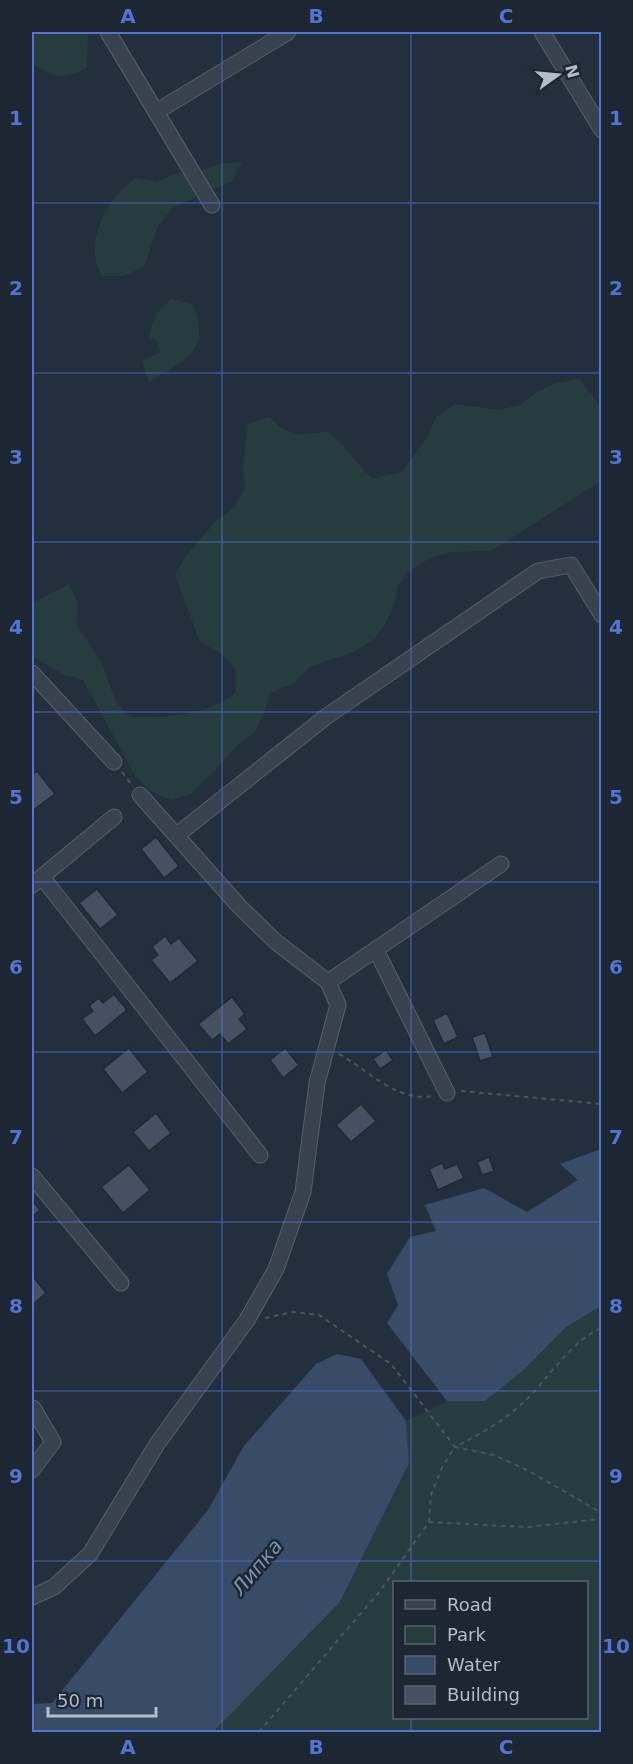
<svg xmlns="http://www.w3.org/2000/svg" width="633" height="1764" font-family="'DejaVu Sans',sans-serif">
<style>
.green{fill:#263c3f;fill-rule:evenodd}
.water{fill:#394c67}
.building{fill:#455162;stroke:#1f2835;stroke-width:1.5}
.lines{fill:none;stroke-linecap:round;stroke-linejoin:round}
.minor-casing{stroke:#565f6c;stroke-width:17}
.path{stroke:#44595c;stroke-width:2;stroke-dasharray:4.5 4.5;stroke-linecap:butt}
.minor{stroke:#38414e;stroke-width:15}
.grid{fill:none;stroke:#5274d3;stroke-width:1.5;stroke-opacity:0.55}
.labels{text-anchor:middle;stroke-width:5;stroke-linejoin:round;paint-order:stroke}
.water-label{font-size:20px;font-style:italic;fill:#7c92b1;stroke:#1d2633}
.neatline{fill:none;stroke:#5274d3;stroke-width:2}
.grid-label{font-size:20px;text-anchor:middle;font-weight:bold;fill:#5274d3}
</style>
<rect width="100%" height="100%" fill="#242f3e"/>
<g class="green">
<path d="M 36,32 L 88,32 L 87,68 C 62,80 54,78 32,63 L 32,35 Z"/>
<path d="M 242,162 L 232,181 L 172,208 L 158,226 L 144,267 L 123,276 L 102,276 C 99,270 95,261 95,254 C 94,223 112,196 135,178 L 156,182 L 177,173 L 200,171 L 220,164 Z"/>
<path d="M 171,299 L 192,304 C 213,350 185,360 149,382 L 142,361 L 160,352 L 157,342 L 149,336 L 155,315 Z"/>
<path d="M 579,379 L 601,407 L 601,481 L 491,551 L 452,552 L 430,558 L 412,569 L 398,585 L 394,605 L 385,625 L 372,641 L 353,652 L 310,667 L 294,683 L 272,692 L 256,731 L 238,745 L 192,794 L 171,800 L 151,791 L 136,777 L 83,680 L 63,674 L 32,656 L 32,603 L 69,584 L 78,603 L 77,626 L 101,661 L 116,702 L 130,717 C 166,718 208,716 236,692 L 236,670 L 220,653 L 200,642 L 175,575 L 186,556 L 215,522 L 233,508 L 245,489 L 243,467 L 248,424 L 269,417 C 291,438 300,435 329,431 L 372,479 L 402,472 L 427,438 L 436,417 L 455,404 L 498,410 L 520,405 L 537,392 L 557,383 Z"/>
<path d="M 601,1306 L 601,1732 L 213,1732 L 340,1602 L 409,1463 L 406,1421 L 447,1401 L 485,1401 L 525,1369 L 566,1327 ZM 394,1582 L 586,1582 L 586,1718 L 394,1718 Z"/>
</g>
<g class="water">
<polygon points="601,1149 601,1306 566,1327 525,1369 485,1401 447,1401 387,1323 398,1305 387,1274 410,1237 436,1231 425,1205 484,1188 527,1212 578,1180 560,1164"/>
<polygon points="337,1354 361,1359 406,1421 409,1463 340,1602 213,1732 32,1732 32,1704 52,1703 208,1510 244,1446 316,1364"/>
</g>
<g class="building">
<polygon points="37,771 55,794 32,811 32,775"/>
<polygon points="156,837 179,866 164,878 141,849"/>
<polygon points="97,889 118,915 100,929 79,903"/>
<polygon points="165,936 171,944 179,938 198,961 170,983 151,960 158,955 152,947"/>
<polygon points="114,994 127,1010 95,1036 82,1019 93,1011 89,1006 99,998 103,1003"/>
<polygon points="232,997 245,1014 239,1019 247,1029 228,1044 220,1034 212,1040 198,1024"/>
<polygon points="447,1013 458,1037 444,1044 433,1020"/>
<polygon points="485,1033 493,1057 480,1061 472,1037"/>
<polygon points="129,1048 148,1072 122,1093 103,1069"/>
<polygon points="285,1048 299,1065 283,1078 270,1060"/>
<polygon points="386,1050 393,1060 380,1069 373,1059"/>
<polygon points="361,1104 376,1121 351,1142 336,1125"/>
<polygon points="156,1113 171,1133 149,1151 133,1132"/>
<polygon points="489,1157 494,1171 482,1175 477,1162"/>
<polygon points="442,1163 445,1169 457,1164 464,1178 438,1190 429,1169"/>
<polygon points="129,1165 150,1190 123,1213 101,1187"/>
<polygon points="32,1200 40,1210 32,1217"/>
<polygon points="32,1275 46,1293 32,1305"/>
</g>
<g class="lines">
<g class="minor-casing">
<g id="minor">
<polyline points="108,32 212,205"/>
<polyline points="542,32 602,130"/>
<polyline points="156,112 288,32"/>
<polyline points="32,673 114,762"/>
<polyline points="177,835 327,716 538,571 571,565 602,615"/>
<polyline points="42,877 260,1155"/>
<polyline points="32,885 114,817"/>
<polyline points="376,950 447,1093"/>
<polyline points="328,982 501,864"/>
<polyline points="32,1176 121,1283"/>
<polyline points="32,1470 53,1442 33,1408"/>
<polyline points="32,1597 54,1587 90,1554 157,1444 247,1320 276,1269 303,1192 317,1083 338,1005 328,982 276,942 239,906 140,795"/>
</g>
</g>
<g class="path">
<polyline points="122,772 131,784"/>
<path d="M 339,1054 C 368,1070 396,1102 432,1096"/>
<polyline points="461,1091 602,1104"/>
<path d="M 265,1318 L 293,1312 L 319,1315 L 391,1364 L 455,1447 C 482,1433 506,1420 528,1398 C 549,1377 573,1339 602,1328"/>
<polyline points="429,1522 527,1527 599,1519 602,1515"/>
<polyline points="259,1732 380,1591 429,1522 431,1495 442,1467 455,1447 494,1455 529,1471 602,1513"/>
</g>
<use href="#minor" class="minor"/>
</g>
<path class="grid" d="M 222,32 L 222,1732M 411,32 L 411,1582M 32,203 L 602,203M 32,373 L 602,373M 32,542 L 602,542M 32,712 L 602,712M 32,882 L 602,882M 32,1052 L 602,1052M 32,1222 L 602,1222M 32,1391 L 602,1391M 32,1561 L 602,1561M 411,1718 L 411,1732"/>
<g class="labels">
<g class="water-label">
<text transform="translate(257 1567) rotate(-50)" y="7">Липка</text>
</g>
</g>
<rect width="633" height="1764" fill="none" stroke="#1d2633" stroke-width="66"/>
<rect x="393" y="1581" width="195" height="138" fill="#1d2633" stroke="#59626f" stroke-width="1.5"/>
<rect x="405" y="1600" width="30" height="9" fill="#38414e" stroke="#59626f" stroke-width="1.5"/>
<text x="447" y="1611" font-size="18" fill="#b4bcc9">Road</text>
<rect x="405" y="1626" width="30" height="18" fill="#263c3f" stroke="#59626f" stroke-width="1.5"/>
<text x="447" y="1641" font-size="18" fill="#b4bcc9">Park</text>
<rect x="405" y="1656" width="30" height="18" fill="#394c67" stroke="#59626f" stroke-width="1.5"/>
<text x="447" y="1671" font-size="18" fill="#b4bcc9">Water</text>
<rect x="405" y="1686" width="30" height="18" fill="#455162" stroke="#59626f" stroke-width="1.5"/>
<text x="447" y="1701" font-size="18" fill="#b4bcc9">Building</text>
<g transform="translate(558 75) rotate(75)" stroke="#1d2633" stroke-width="4.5" paint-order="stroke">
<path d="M0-4.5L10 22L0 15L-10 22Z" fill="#b4bcc9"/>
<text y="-9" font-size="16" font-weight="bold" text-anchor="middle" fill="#b4bcc9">N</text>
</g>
<path d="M48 1707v9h108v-9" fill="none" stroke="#b4bcc9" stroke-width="3"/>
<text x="57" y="1707" font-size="18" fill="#b4bcc9" stroke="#1d2633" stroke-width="4.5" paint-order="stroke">50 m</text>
<rect x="33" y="33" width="567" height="1698" class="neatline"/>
<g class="grid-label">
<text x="128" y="23">A</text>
<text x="316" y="23">B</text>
<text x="506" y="23">C</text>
<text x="16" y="125">1</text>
<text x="616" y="125">1</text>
<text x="16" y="295">2</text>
<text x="616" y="295">2</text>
<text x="16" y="464">3</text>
<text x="616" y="464">3</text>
<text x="16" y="634">4</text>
<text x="616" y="634">4</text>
<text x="16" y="804">5</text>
<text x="616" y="804">5</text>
<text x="16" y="974">6</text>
<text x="616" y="974">6</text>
<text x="16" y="1144">7</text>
<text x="616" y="1144">7</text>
<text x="16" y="1313">8</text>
<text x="616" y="1313">8</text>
<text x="16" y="1483">9</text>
<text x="616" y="1483">9</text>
<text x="16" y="1653">10</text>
<text x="616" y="1653">10</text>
<text x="128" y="1754">A</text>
<text x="316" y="1754">B</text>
<text x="506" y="1754">C</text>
</g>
</svg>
